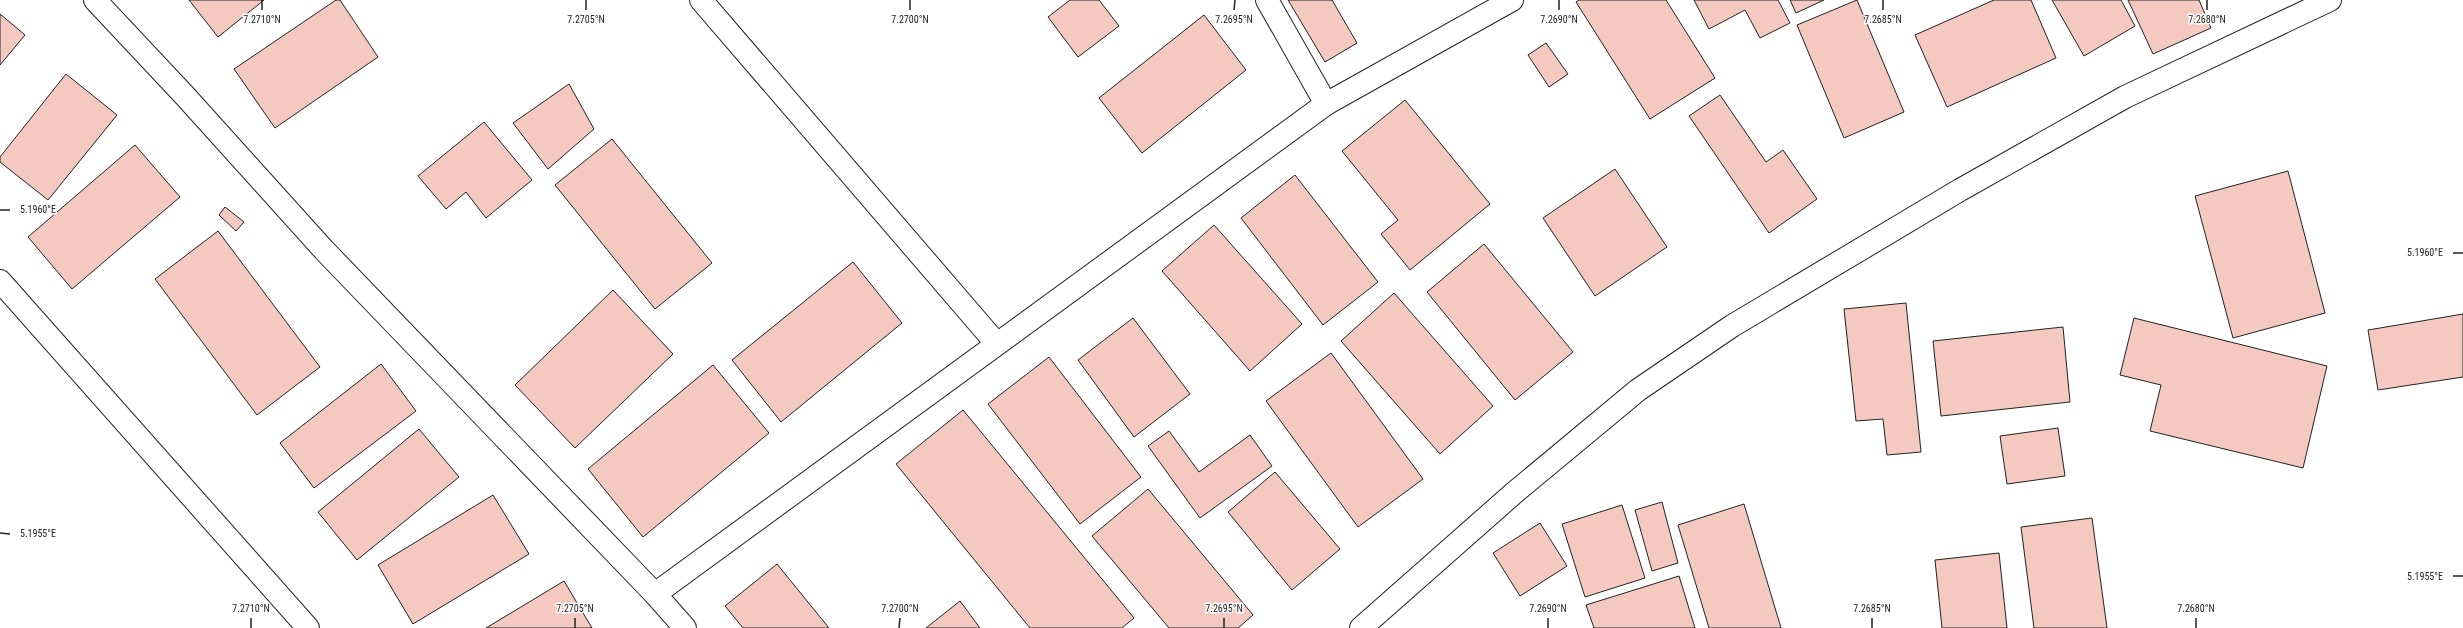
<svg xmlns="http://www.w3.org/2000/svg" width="2463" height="628" font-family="'Roboto Condensed',sans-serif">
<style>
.building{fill:#f3c9c0;stroke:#222}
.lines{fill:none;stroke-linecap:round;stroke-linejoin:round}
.minor-casing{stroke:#222;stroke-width:24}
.major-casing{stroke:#222;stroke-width:24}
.minor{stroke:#fff;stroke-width:22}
.major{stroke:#fff;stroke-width:22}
.ticks{fill:none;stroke:#222;stroke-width:1.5}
.ticks-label{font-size:10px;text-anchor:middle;fill:#222;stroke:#fff;stroke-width:3;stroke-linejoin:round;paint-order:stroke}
</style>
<rect width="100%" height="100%" fill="#fff"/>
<g class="building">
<polygon points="189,0 264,0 218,37"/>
<polygon points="336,0 340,0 378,57 275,128 234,69"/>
<polygon points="1070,0 1099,0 1119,26 1078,57 1048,17"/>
<polygon points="1288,0 1332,0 1357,43 1325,62"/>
<polygon points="1579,0 1666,0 1715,78 1650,119 1576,2"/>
<polygon points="1694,0 1778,0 1790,23 1760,38 1745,10 1709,29"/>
<polygon points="1790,0 1824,0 1796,13"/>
<polygon points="1857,0 1904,112 1844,138 1797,25"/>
<polygon points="1994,0 2031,0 2056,58 1947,107 1915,35"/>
<polygon points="2052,0 2121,0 2135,26 2084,56"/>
<polygon points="2128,0 2199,0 2211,28 2153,54"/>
<polygon points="0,14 25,35 0,65"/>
<polygon points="1204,15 1246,70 1142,153 1099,98"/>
<polygon points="1546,43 1568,74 1549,87 1528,55"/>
<polygon points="66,74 117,115 48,200 0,162 0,157"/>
<polygon points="569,84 594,129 548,169 513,123"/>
<polygon points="1720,95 1766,162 1783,150 1817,199 1769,233 1689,116"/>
<polygon points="1405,100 1490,204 1410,270 1381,234 1398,220 1342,151"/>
<polygon points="484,122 532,180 486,218 466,192 446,209 418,176"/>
<polygon points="612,139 712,263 655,309 555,185"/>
<polygon points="135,145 180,197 72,289 28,237"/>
<polygon points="1615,169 1667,247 1595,296 1543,218"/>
<polygon points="2288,171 2325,313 2233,338 2195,196"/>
<polygon points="1295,175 1378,282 1323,325 1241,218"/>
<polygon points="225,207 244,222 236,231 219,215"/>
<polygon points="1214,225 1302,324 1250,371 1162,271"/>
<polygon points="218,231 320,367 257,415 155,279"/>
<polygon points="1484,244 1573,352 1515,400 1427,292"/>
<polygon points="853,262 902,323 781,422 732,360"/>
<polygon points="613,290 673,354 575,448 515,385"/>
<polygon points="1394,293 1493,406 1440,454 1341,341"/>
<polygon points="1906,303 1921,452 1887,455 1883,419 1856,421 1844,309"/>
<polygon points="2463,314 2463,377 2378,390 2368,330"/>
<polygon points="1133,318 1190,394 1134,437 1078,360"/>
<polygon points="2134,318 2327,366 2303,468 2150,431 2161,385 2120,375"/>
<polygon points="2063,327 2070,402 1941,416 1933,341"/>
<polygon points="1331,353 1423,479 1358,527 1266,401"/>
<polygon points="1049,357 1141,477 1080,524 988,404"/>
<polygon points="381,364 416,411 314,488 280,443"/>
<polygon points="713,365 769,433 643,537 588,469"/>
<polygon points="963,410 1134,618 1122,628 1030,628 896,464"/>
<polygon points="2058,428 2065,476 2007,484 2000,436"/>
<polygon points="419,429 459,477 357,560 318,512"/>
<polygon points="1169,431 1199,472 1250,435 1272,466 1200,518 1148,446"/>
<polygon points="1275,472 1340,549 1292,590 1228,512"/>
<polygon points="1148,489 1253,615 1238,628 1169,628 1092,536"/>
<polygon points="493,495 529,554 413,624 378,565"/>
<polygon points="1662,502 1678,563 1652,571 1635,510"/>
<polygon points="1744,504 1781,628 1709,628 1678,525"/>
<polygon points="1622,505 1645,578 1585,597 1562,524"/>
<polygon points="2092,518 2107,628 2034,628 2021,527"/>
<polygon points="1540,523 1567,566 1520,596 1493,553"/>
<polygon points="1999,553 2007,628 1942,628 1935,560"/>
<polygon points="777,564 829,628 743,628 725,606"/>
<polygon points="1679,576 1695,628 1594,628 1586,605"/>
<polygon points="564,581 592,628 486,628"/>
<polygon points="960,601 980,628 926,628"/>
</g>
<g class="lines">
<g class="minor-casing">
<g id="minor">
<polyline points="95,0 186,97 324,250 655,594"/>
<polyline points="701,0 996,343"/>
<polyline points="1267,0 1326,104"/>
<polyline points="0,281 308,628"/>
<polyline points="685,628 655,594 1326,104 1512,0"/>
</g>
</g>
<g class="major-casing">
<polyline id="major" points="1361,628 1514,493 1638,390 1732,326 1960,190 2125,97 2330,0"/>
</g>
<use href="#minor" class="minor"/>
<use href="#major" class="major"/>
</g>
<path class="ticks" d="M 262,10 L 262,0M 586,10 L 586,0M 910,10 L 910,0M 1234,10 L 1235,0M 1559,10 L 1559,0M 1883,10 L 1883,0M 2207,10 L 2207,0M 0,210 L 10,210M 2453,253 L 2463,253M 0,533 L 10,534M 2453,576 L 2463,576M 251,628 L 251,618M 575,628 L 575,618M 899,628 L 900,618M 1224,628 L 1224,618M 1548,628 L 1548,618M 1872,628 L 1872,618M 2196,628 L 2196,618"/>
<g class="ticks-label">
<text x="262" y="23">7.2710°N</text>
<text x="586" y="23">7.2705°N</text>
<text x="910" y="23">7.2700°N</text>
<text x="1234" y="23">7.2695°N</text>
<text x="1559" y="23">7.2690°N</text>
<text x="1883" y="23">7.2685°N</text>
<text x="2207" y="23">7.2680°N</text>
<text x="38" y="213">5.1960°E</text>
<text x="2425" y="256">5.1960°E</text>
<text x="38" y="537">5.1955°E</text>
<text x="2425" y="580">5.1955°E</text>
<text x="251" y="612">7.2710°N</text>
<text x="575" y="612">7.2705°N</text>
<text x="900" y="612">7.2700°N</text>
<text x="1224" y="612">7.2695°N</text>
<text x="1548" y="612">7.2690°N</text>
<text x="1872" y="612">7.2685°N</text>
<text x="2196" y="612">7.2680°N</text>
</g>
</svg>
